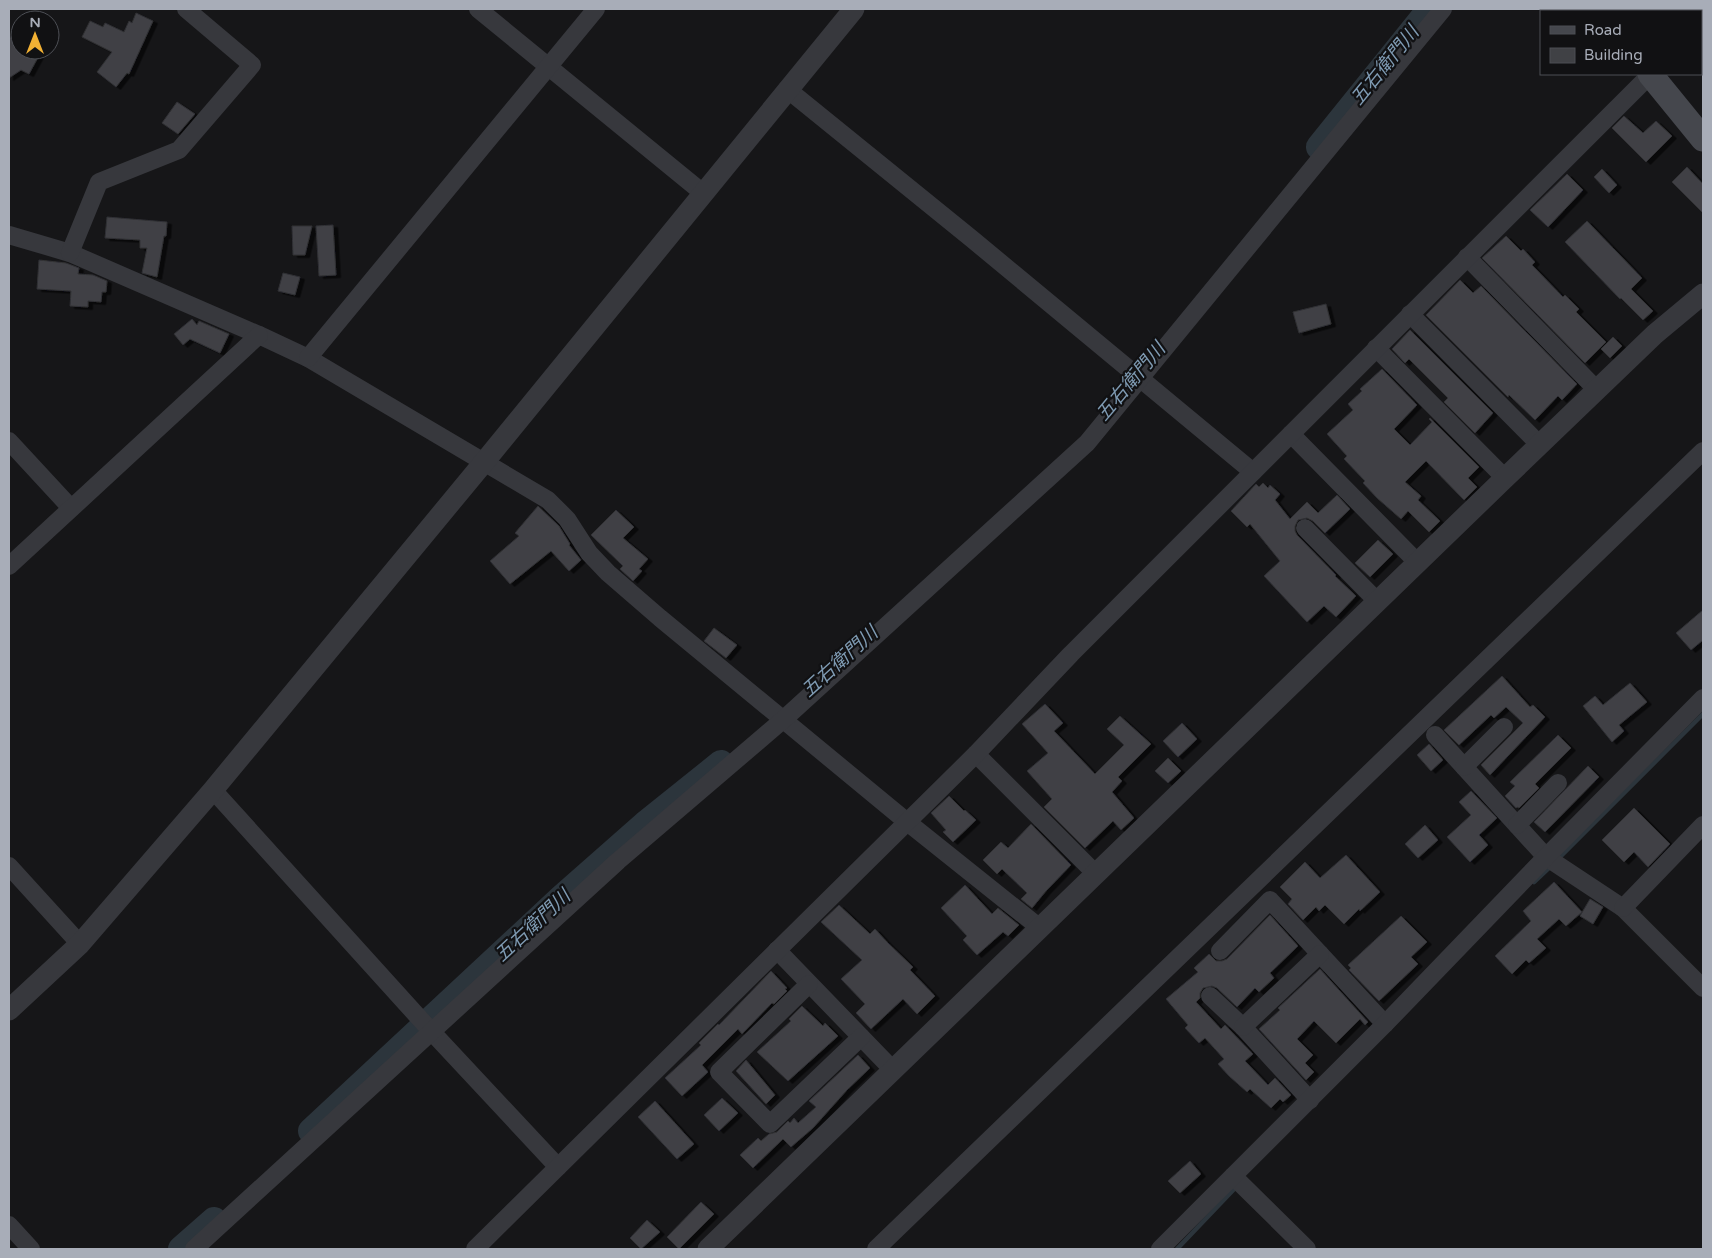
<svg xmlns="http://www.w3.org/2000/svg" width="1712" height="1258" font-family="'Varela Round','Noto Sans JP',sans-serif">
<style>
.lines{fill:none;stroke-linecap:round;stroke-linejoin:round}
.stream{stroke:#2c353c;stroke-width:4.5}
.river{stroke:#2c353c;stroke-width:26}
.building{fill:#404145;stroke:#303034;filter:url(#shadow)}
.minor{stroke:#37383d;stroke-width:18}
.tertiary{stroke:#37383d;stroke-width:21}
.secondary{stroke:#45474d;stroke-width:25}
.labels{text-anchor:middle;stroke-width:4.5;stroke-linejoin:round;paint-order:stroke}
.water-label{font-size:19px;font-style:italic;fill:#7f9bb3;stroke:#111113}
</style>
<defs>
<filter id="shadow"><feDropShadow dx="4.5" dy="2.5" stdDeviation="0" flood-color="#0009"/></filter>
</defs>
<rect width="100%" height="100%" fill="#161618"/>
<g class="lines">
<g class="stream">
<polyline points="1557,860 1703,714"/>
<polyline points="1534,882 1552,865"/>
<polyline points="1177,1249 1238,1185"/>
</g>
<g class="river">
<polyline points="1319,147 1430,9"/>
<polyline points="311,1131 561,898 645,824 721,763"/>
<polyline points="181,1249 214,1220"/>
</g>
</g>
<g class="building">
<polygon points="136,13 153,21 129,74 127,73 116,87 97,72 112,52 82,37 90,21 103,27 105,23 124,32 129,21 132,23"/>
<polygon points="20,25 20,50 42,50 29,74 21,70 9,78 9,39"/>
<polygon points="177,102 195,114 178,134 162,123"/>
<polygon points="1624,116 1643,133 1656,121 1672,136 1646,162 1612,128"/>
<polygon points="1687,167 1703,184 1703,213 1672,182"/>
<polygon points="1602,169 1617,185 1609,193 1594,177"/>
<polygon points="1567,174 1583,190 1548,227 1530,210"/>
<polygon points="107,217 167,222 166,236 164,236 157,277 142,273 147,248 140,248 140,240 105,238"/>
<polygon points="1587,221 1642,278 1631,289 1653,311 1643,320 1621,298 1620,299 1565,242"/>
<polygon points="333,225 336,275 319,276 316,226"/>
<polygon points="292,226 312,226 305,255 293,255"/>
<polygon points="1506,236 1521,251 1523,249 1535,262 1532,265 1563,297 1565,295 1579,309 1576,312 1606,342 1585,363 1482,258"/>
<polygon points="39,260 66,263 79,268 78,274 93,275 107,281 106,292 102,292 101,302 88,301 88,307 70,306 71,291 37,289"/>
<polygon points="283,273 300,277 295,295 278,291"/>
<polygon points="1460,280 1473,293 1481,286 1577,384 1562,400 1558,396 1535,420 1509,395 1508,397 1426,315"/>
<polygon points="1326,304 1331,324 1299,333 1293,312"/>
<polygon points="192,319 197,325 199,321 229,334 220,353 190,339 183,345 174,334"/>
<polygon points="1410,330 1493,413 1475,433 1444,402 1448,398 1409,359 1405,363 1392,349"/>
<polygon points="1613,337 1622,346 1610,358 1601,349"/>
<polygon points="1382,369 1417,405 1394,429 1410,445 1432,422 1429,419 1430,418 1479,467 1468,478 1477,487 1464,500 1426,461 1405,482 1421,496 1418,500 1440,521 1429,532 1408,511 1401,519 1377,498 1363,483 1365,481 1344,459 1347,456 1327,434 1353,410 1348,404 1362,391 1360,389"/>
<polygon points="1263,483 1268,488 1270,485 1280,494 1275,500 1290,519 1307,502 1318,513 1337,495 1350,509 1325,533 1313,521 1307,518 1298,520 1295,526 1295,531 1297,535 1336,575 1335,576 1356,596 1336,617 1324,606 1307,622 1264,576 1280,561 1250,524 1247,527 1231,511 1256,484 1259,487"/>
<polygon points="538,506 559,526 570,544 569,545 581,560 569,571 551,551 510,584 490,561 519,536 515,533"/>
<polygon points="616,510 634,527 623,538 648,559 639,569 642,571 633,581 620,569 623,566 591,535"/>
<polygon points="1378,540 1393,554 1370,577 1355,563"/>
<polygon points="1703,610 1703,640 1691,650 1676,633"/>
<polygon points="714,628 737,645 726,658 704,641"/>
<polygon points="1502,676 1530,707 1533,705 1545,717 1490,775 1481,765 1523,723 1506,707 1494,718 1491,715 1459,745 1444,730"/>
<polygon points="1630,683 1647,702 1619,725 1624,731 1612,742 1583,706 1595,696 1603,705"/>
<polygon points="1045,704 1063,723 1054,731 1095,774 1124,745 1107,729 1120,716 1151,744 1118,777 1122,781 1112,792 1134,818 1121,830 1113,821 1085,848 1044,807 1052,799 1027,771 1048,753 1022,724"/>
<polygon points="1182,723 1197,739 1178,757 1163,741"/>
<polygon points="1558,735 1571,748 1535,784 1539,788 1519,808 1517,807 1516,808 1505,796 1515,786 1510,782"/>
<polygon points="1429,744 1443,760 1431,771 1417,755"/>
<polygon points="1168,758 1181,771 1168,783 1155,771"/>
<polygon points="1588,766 1599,777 1545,832 1534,822"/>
<polygon points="1471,791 1497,818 1479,835 1488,845 1470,862 1447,837 1471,815 1459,802"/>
<polygon points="949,796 964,811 965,810 976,820 953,842 943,832 946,830 931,813"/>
<polygon points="1634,808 1670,844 1648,867 1634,852 1624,862 1602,840"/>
<polygon points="1031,824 1071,865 1046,891 1032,908 1021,899 1027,893 1002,869 997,874 983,860 1001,842 1008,848"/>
<polygon points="1425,825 1438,840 1418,858 1405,844"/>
<polygon points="1346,855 1380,892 1360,911 1359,909 1344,924 1325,905 1319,911 1316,907 1303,920 1288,904 1292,899 1280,887 1305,862 1320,878"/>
<polygon points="1554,882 1582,912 1566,926 1559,919 1537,939 1546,948 1529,963 1526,960 1512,974 1495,956 1531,921 1523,911"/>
<polygon points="965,885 992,914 998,908 1019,925 1008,936 1003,932 977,955 963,940 967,936 941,908"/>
<polygon points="1590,899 1603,907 1593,924 1580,916"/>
<polygon points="839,905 870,934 875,929 888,943 913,967 910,970 935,996 917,1014 903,999 871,1029 856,1013 865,1004 841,979 862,960 821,922"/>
<polygon points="1270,915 1298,946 1270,973 1274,978 1259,992 1255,988 1237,1007 1217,988 1212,986 1203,988 1200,993 1200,998 1196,1002 1221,1029 1225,1025 1253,1054 1245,1061 1268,1085 1275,1078 1291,1095 1283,1102 1280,1099 1271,1108 1250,1089 1247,1092 1229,1076 1218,1064 1224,1059 1205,1038 1199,1043 1185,1028 1188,1025 1166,999 1198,972 1194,968 1209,954 1216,961 1222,961 1227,959"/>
<polygon points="1401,916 1427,942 1411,957 1418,964 1379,1001 1349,970 1351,968 1348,965"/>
<polygon points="1320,969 1368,1022 1365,1025 1360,1019 1336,1043 1314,1021 1297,1039 1313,1055 1305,1063 1314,1072 1306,1080 1259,1029 1280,1010 1278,1008"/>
<polygon points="771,971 787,988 785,989 787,991 774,1004 772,1003 742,1034 738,1029 702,1065 708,1072 682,1096 665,1078 701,1045 699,1043 718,1024 719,1025"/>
<polygon points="802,1006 823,1026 825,1023 838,1036 788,1081 757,1052 791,1021 789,1019"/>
<polygon points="858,1055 870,1068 847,1090 813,1128 791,1147 783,1139 753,1168 740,1155 758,1138 761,1141 769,1134 777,1132 788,1121 790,1123 794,1118 798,1123 816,1107 809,1101"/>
<polygon points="746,1060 775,1095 766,1104 736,1071"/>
<polygon points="722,1098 738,1113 719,1131 704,1115"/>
<polygon points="655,1101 694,1144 677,1159 638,1117"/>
<polygon points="1190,1161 1201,1174 1180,1193 1168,1181"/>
<polygon points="701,1202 714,1214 679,1249 667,1237"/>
<polygon points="647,1220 660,1232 641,1249 630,1238"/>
</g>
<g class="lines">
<g class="minor">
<polyline points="478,9 703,193"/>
<polyline points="1701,24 1703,22"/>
<polyline points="787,89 972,239 1253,472"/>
<polyline points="9,235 70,253 259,335 308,358 548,500 567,519 589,553 608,573 660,618 906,821 1040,928"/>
<polyline points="70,253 99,182 179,150 252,65 186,9"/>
<polyline points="1467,257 1597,390"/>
<polyline points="1410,314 1540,445"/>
<polyline points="1376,348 1505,478"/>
<polyline points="308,358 596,9"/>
<polyline points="1291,434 1417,562"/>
<polyline points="9,441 71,508"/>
<polyline points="1305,528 1377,601"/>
<polyline points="9,566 259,335"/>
<polyline points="1435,735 1546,857 1623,908 1703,988"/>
<polyline points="976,754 1096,874"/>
<polyline points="1464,767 1504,727"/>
<polyline points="213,790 431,1031 558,1167"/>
<polyline points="1517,825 1558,783"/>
<polyline points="9,866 80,944"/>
<polyline points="1623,908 1703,825"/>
<polyline points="777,950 893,1070"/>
<polyline points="1220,951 1270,900 1385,1024"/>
<polyline points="809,984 719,1072 770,1124 861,1037"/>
<polyline points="1210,996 1243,1027 1310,1100"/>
<polyline points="1243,1027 1320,954"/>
<polyline points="1233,1176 1307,1249"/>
<polyline points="9,1225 31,1249"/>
<polyline points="194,1249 618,861 784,719 1087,443 1443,9"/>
<polyline points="475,1249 976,754 1071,654 1651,74"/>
<polyline points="876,1249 1703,451"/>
<polyline points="1160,1249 1385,1024 1546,857 1703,698"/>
</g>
<g class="tertiary">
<polyline points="9,1010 80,944 213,790 485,461 854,9"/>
<polyline points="708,1249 1505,478 1655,334 1703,294"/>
</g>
<g class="secondary">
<polyline points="1579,9 1581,11"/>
<polyline points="1650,74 1703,139"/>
</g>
</g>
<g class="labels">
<g class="water-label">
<text transform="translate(1384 65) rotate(-51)" y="7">五右衛門川</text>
<text transform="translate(1130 381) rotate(-50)" y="7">五右衛門川</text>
<text transform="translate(839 661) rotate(-42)" y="7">五右衛門川</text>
<text transform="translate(532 925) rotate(-43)" y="7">五右衛門川</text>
</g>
</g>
<rect width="1712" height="1258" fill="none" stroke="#a8adb8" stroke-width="20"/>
<rect x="1540" y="10" width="162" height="65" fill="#111113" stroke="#4d4f55"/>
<rect x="1550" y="26" width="25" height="8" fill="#45474d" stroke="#4d4f55"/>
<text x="1584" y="35" font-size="15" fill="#a8adb8">Road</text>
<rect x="1550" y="48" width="25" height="15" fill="#404145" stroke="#4d4f55"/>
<text x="1584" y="60" font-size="15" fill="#a8adb8">Building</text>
<g transform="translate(35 35)"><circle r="24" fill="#111113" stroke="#4d4f55"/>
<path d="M0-4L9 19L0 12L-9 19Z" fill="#f2b134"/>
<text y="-8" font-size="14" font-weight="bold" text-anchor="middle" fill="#a8adb8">N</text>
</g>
</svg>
